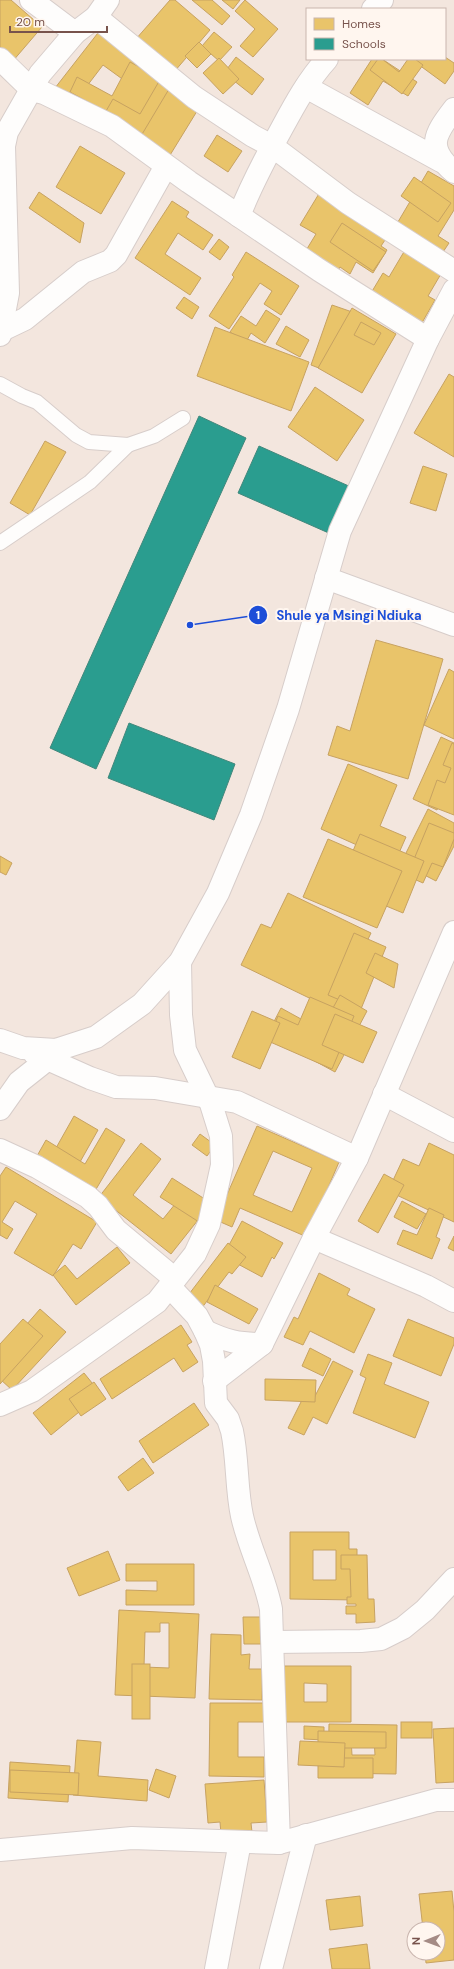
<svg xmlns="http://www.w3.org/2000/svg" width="454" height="1969" font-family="'DM Sans',sans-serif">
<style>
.residential{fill:#f3e6de;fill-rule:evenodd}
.homes{fill:#e9c46a;stroke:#c7a261;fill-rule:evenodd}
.schools{fill:#2a9d8f;stroke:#41877b}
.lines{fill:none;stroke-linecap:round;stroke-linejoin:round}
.service-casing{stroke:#d7cdca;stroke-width:16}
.minor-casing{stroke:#d7cdca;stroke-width:24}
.service{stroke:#fefdfc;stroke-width:14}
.minor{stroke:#fefdfc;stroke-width:22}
.leader{fill:none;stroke:#1d4ed8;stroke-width:1.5}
.callout-dot{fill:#1d4ed8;stroke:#fff6ef;stroke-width:1.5}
.mark-label{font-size:12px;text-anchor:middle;font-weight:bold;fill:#fff}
.callout-label{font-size:13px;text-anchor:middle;font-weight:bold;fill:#1d4ed8;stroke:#fff6ef;stroke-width:4;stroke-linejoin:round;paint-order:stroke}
</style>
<rect width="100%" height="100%" fill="#f8f2ee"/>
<path class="residential" d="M 0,0 L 454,0 L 454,1969 L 0,1969 ZM 307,9 L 445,9 L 445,59 L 307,59 ZM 414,1929 L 438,1929 L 438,1953 L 414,1953 Z"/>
<g class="homes">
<polygon points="0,0 11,0 42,27 12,62 0,52"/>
<polygon points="170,0 175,0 210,30 174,72 136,39"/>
<polygon points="192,0 212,0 230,16 222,25"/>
<polygon points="222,0 240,0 233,9"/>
<polygon points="245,0 278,29 253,57 240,46 255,29 235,11"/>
<polygon points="101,29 141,61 125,81 103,65 74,103 55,88"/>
<polygon points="214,32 232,47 219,61 202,46"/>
<polygon points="199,42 211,54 197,68 185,56"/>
<polygon points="236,57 264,79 252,95 224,73"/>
<polygon points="445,57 454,63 454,71 445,84 411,59 445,59"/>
<polygon points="219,58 239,79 223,94 203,73"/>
<polygon points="372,59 382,59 417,82 408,96 383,81 368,105 350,93"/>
<polygon points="378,59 382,59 399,72 408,59 415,59 423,65 402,94 370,70"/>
<polygon points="130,62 167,82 141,131 70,92 77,77 112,96"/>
<polygon points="161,78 178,88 146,144 102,118 113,99 140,114"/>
<polygon points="172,84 202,103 167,160 138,141"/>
<polygon points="217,135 242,151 228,172 204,156"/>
<polygon points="80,146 125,173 101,214 56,187"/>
<polygon points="428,171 454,186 454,210 438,236 449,243 441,255 395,227"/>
<polygon points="414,177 451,203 438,222 401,196"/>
<polygon points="39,192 84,223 80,243 29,208"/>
<polygon points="320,192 389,234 381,246 387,250 373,273 356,262 350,274 340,267 334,277 302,257 316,234 300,225"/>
<polygon points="172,201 189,212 186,217 213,235 203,250 178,233 165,254 201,278 190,295 135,258"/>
<polygon points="342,223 386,252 373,271 330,242"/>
<polygon points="219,239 229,247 220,260 209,252"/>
<polygon points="408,245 445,267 428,296 435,300 419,328 368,298 383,273 389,277"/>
<polygon points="246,252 299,286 281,315 264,304 272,291 260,283 229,329 209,316 234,277 232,275"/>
<polygon points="184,297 199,307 192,319 176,308"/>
<polygon points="332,305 358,314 337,375 311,365"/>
<polygon points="352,308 396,334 362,393 318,368"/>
<polygon points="266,310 280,319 265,343 251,333 246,342 230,332 241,316 256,326"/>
<polygon points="361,322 381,333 374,345 354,335"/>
<polygon points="286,326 309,340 300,357 276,344"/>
<polygon points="215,327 309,362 291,411 197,376"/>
<polygon points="449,374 454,377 454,457 414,433"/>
<polygon points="315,387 364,420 337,461 288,427"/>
<polygon points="45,441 66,452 30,515 10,503"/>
<polygon points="423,466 447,474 436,511 410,503"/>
<polygon points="376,640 443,659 408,779 328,755 337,726 350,731"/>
<polygon points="449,669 454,672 454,739 424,725"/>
<polygon points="441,737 454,743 454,770 437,810 413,799"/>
<polygon points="452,743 454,744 454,815 428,805 437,780 445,783 451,768 443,765"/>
<polygon points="348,764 397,785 380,826 406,837 395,862 321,829"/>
<polygon points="428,809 454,823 454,846 436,881 401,863"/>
<polygon points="429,823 454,833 454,839 443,867 432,863 423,883 407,876"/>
<polygon points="360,834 424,861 403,913 333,884 343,861 348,863"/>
<polygon points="328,839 402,871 377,928 303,897"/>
<polygon points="0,856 12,863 6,875 0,872"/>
<polygon points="288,893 371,933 334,1010 241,965 261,924 271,928"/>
<polygon points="354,933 386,947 361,1009 328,995"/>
<polygon points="375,953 398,964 394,988 366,973"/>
<polygon points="340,995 367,1011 335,1072 267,1035 281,1008 321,1030"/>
<polygon points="310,997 354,1016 332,1069 268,1041 278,1016 298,1025"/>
<polygon points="252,1011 280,1023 260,1069 232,1057"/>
<polygon points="335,1014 377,1032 363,1063 322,1045"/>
<polygon points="74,1116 98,1130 80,1162 56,1148"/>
<path d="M 257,1126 L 339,1162 L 307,1237 L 240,1208 L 232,1227 L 216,1220 ZM 273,1151 L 312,1168 L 292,1212 L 253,1195 Z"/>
<polygon points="106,1128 125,1140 95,1191 37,1156 46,1140 85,1164"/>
<polygon points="200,1134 215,1145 207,1156 192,1145"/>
<polygon points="141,1143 161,1159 133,1195 163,1219 180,1198 202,1215 171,1254 99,1197"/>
<polygon points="429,1143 454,1155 454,1222 388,1191 403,1159 419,1166"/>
<polygon points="6,1167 97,1222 81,1249 73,1244 53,1276 14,1253 37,1214 15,1201 2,1222 13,1229 7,1239 0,1235 0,1176"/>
<polygon points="384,1174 404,1185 378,1233 358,1221"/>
<polygon points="172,1178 211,1203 199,1222 160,1197"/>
<polygon points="402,1201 426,1214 417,1229 394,1217"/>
<polygon points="429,1208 444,1215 436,1237 440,1239 432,1259 397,1244 403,1230 417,1235"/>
<polygon points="242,1221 283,1243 274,1259 272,1257 262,1277 223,1256"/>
<polygon points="454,1236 454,1251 448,1248"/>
<polygon points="228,1243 246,1257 232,1274 229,1272 201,1309 186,1298"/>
<polygon points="117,1247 130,1263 76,1305 53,1275 65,1265 77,1279"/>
<polygon points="319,1273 350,1289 347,1295 375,1309 354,1353 310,1331 303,1345 284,1337 294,1317 298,1319"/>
<polygon points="215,1285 258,1309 249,1324 207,1302"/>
<polygon points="40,1309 66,1332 12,1390 0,1379 0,1372 29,1340 20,1332"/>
<polygon points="23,1319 43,1336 0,1384 0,1344"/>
<polygon points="408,1319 454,1338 454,1344 441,1376 393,1356"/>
<polygon points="181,1325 192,1342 187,1345 198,1362 183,1372 174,1358 112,1399 100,1379"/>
<polygon points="310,1348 331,1359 323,1376 302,1366"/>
<polygon points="368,1354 392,1363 384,1384 429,1402 415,1438 353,1413 366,1378 360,1375"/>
<polygon points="333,1361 353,1371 327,1424 313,1417 304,1435 288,1428 304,1396 313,1400"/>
<polygon points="84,1373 101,1394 51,1435 33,1413"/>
<polygon points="265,1379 316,1380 315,1402 265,1400"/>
<polygon points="94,1382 106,1399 81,1416 69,1399"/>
<polygon points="194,1403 209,1425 153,1463 139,1441"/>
<polygon points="143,1458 154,1473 128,1491 118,1477"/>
<path d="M 290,1532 L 349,1532 L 349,1549 L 357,1549 L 357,1600 L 290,1599 ZM 313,1550 L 336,1550 L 336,1580 L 313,1580 Z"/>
<polygon points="108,1551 120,1580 79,1596 67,1568"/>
<polygon points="341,1555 367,1555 368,1599 374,1599 375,1622 356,1623 356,1614 346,1614 346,1606 356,1606 356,1604 347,1604 347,1597 351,1597 350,1569 341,1569"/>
<polygon points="126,1564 194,1564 194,1605 126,1605 126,1590 157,1591 157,1581 126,1581"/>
<path d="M 119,1610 L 199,1614 L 195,1698 L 115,1695 ZM 160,1623 L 169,1623 L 169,1668 L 144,1667 L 145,1632 L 160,1632 Z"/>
<polygon points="243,1617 261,1617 262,1644 244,1644"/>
<polygon points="211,1634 241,1635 241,1655 250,1654 249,1669 262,1669 262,1700 209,1699"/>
<rect x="132" y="1664" width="18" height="55"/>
<path d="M 282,1666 L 351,1666 L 351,1722 L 282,1722 ZM 304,1683 L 327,1684 L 327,1702 L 304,1702 Z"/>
<polygon points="210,1703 265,1703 264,1722 238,1722 238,1757 264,1757 264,1777 209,1776"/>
<rect x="401" y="1722" width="31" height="16"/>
<path d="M 329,1724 L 397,1725 L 396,1774 L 328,1773 ZM 374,1738 L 375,1755 L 352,1755 L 351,1739 Z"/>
<polygon points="304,1726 324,1727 324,1740 304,1739"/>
<polygon points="454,1728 454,1782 436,1783 433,1729"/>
<polygon points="318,1731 386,1732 386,1748 344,1748 344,1758 373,1758 373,1778 318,1778"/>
<polygon points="77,1740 101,1742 98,1776 148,1780 147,1801 73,1795"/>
<polygon points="300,1741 345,1743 344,1767 298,1765"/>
<polygon points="10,1762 70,1766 68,1802 8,1798"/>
<polygon points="156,1769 176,1776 169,1798 149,1790"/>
<polygon points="10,1770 79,1773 78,1795 10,1792"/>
<polygon points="264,1780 267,1822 251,1823 252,1832 221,1834 220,1822 208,1823 205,1784"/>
<polygon points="452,1891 454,1912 454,1960 426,1963 425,1953 438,1953 438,1929 423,1929 419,1894"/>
<polygon points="360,1896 363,1926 330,1930 326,1900"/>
<polygon points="367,1944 370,1969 332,1969 329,1949"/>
</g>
<g class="schools">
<polygon points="199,416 246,438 96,769 50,748"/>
<polygon points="259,446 351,487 331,534 238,493"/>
<polygon points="129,723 235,764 214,820 108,778"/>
</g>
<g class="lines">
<g class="service-casing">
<g id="service">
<polyline points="0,384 22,396 37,402 76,435 89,442 128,445 154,436 183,418"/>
<polyline points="0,543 90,482 128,445"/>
</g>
</g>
<g class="minor-casing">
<g id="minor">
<polyline points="31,0 75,33"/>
<polyline points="373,9 382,0"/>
<polyline points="96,17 194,97 253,136 272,146 348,203 454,271"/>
<polyline points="0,59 32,90 44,93 112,126 189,182 319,270 428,339"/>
<polyline points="306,87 441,161"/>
<path d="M 454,109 C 434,135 426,148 454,172"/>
<path d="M 239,216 C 251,185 266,157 282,128 C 295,104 308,80 327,59"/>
<polyline points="2,330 25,319 83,272 110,261 116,255 166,166"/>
<polyline points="0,335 8,293 4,146 7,132 40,74 75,33 96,17 108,0"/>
<polyline points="326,578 454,625"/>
<polyline points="0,1040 23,1048 56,1050 96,1037 142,1004 180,962 218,893 251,815 288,709 340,531 428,339 454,290"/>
<polyline points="34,1053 90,1078 116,1087 155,1088 237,1102 357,1158"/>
<polyline points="384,1094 454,1131"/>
<polyline points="0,1109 19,1082 48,1059"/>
<polyline points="0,1150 37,1167 88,1197 98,1206 116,1230 175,1279"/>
<polyline points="314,1238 426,1286 454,1301"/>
<path d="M 170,1287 L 197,1316 L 205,1331 L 211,1345 L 214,1361 L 216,1403 L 228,1419 L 232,1431 C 238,1459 236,1488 242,1516 C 249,1548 265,1577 271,1609 L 279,1843"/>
<path d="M 205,1331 C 226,1341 238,1344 262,1344"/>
<polyline points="214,1381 262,1344 314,1238 357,1158 454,932"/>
<polyline points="0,1405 32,1391 157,1302 195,1254 209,1224 222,1165 221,1136 211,1104 185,1050 181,1015 180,962"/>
<polyline points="273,1642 361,1641 381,1639 403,1628 425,1610 454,1579"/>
<polyline points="0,1850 132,1838 279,1843 436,1800 454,1800"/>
<polyline points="216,1969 240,1842"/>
<polyline points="271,1969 306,1835"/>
</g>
</g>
<use href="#service" class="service"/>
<use href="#minor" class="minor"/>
</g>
<path class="leader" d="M190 625L258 615"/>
<g class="callout-dot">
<circle cx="190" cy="625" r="4"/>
<circle cx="258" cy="615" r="10"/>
</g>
<g class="mark-label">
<text x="258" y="619">1</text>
</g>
<g class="callout-label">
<text x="349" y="620">Shule ya Msingi Ndiuka</text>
</g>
<rect x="306" y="8" width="140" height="52" fill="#fff6ef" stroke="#c9b5ae"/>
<rect x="314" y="18" width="20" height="12" fill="#e9c46a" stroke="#c9b5ae"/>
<text x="342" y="28" font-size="12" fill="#78534c">Homes</text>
<rect x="314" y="38" width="20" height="12" fill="#2a9d8f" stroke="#c9b5ae"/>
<text x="342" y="48" font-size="12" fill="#78534c">Schools</text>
<g transform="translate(426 1941) rotate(269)"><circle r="19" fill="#fff6ef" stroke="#c9b5ae"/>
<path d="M0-3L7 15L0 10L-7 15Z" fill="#a58b85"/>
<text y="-6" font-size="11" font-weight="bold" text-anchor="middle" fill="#78534c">N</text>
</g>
<path d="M10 26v6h97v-6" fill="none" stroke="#78534c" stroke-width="2"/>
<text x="16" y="26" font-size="12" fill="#78534c" stroke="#fff6ef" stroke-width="3" paint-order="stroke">20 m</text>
</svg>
